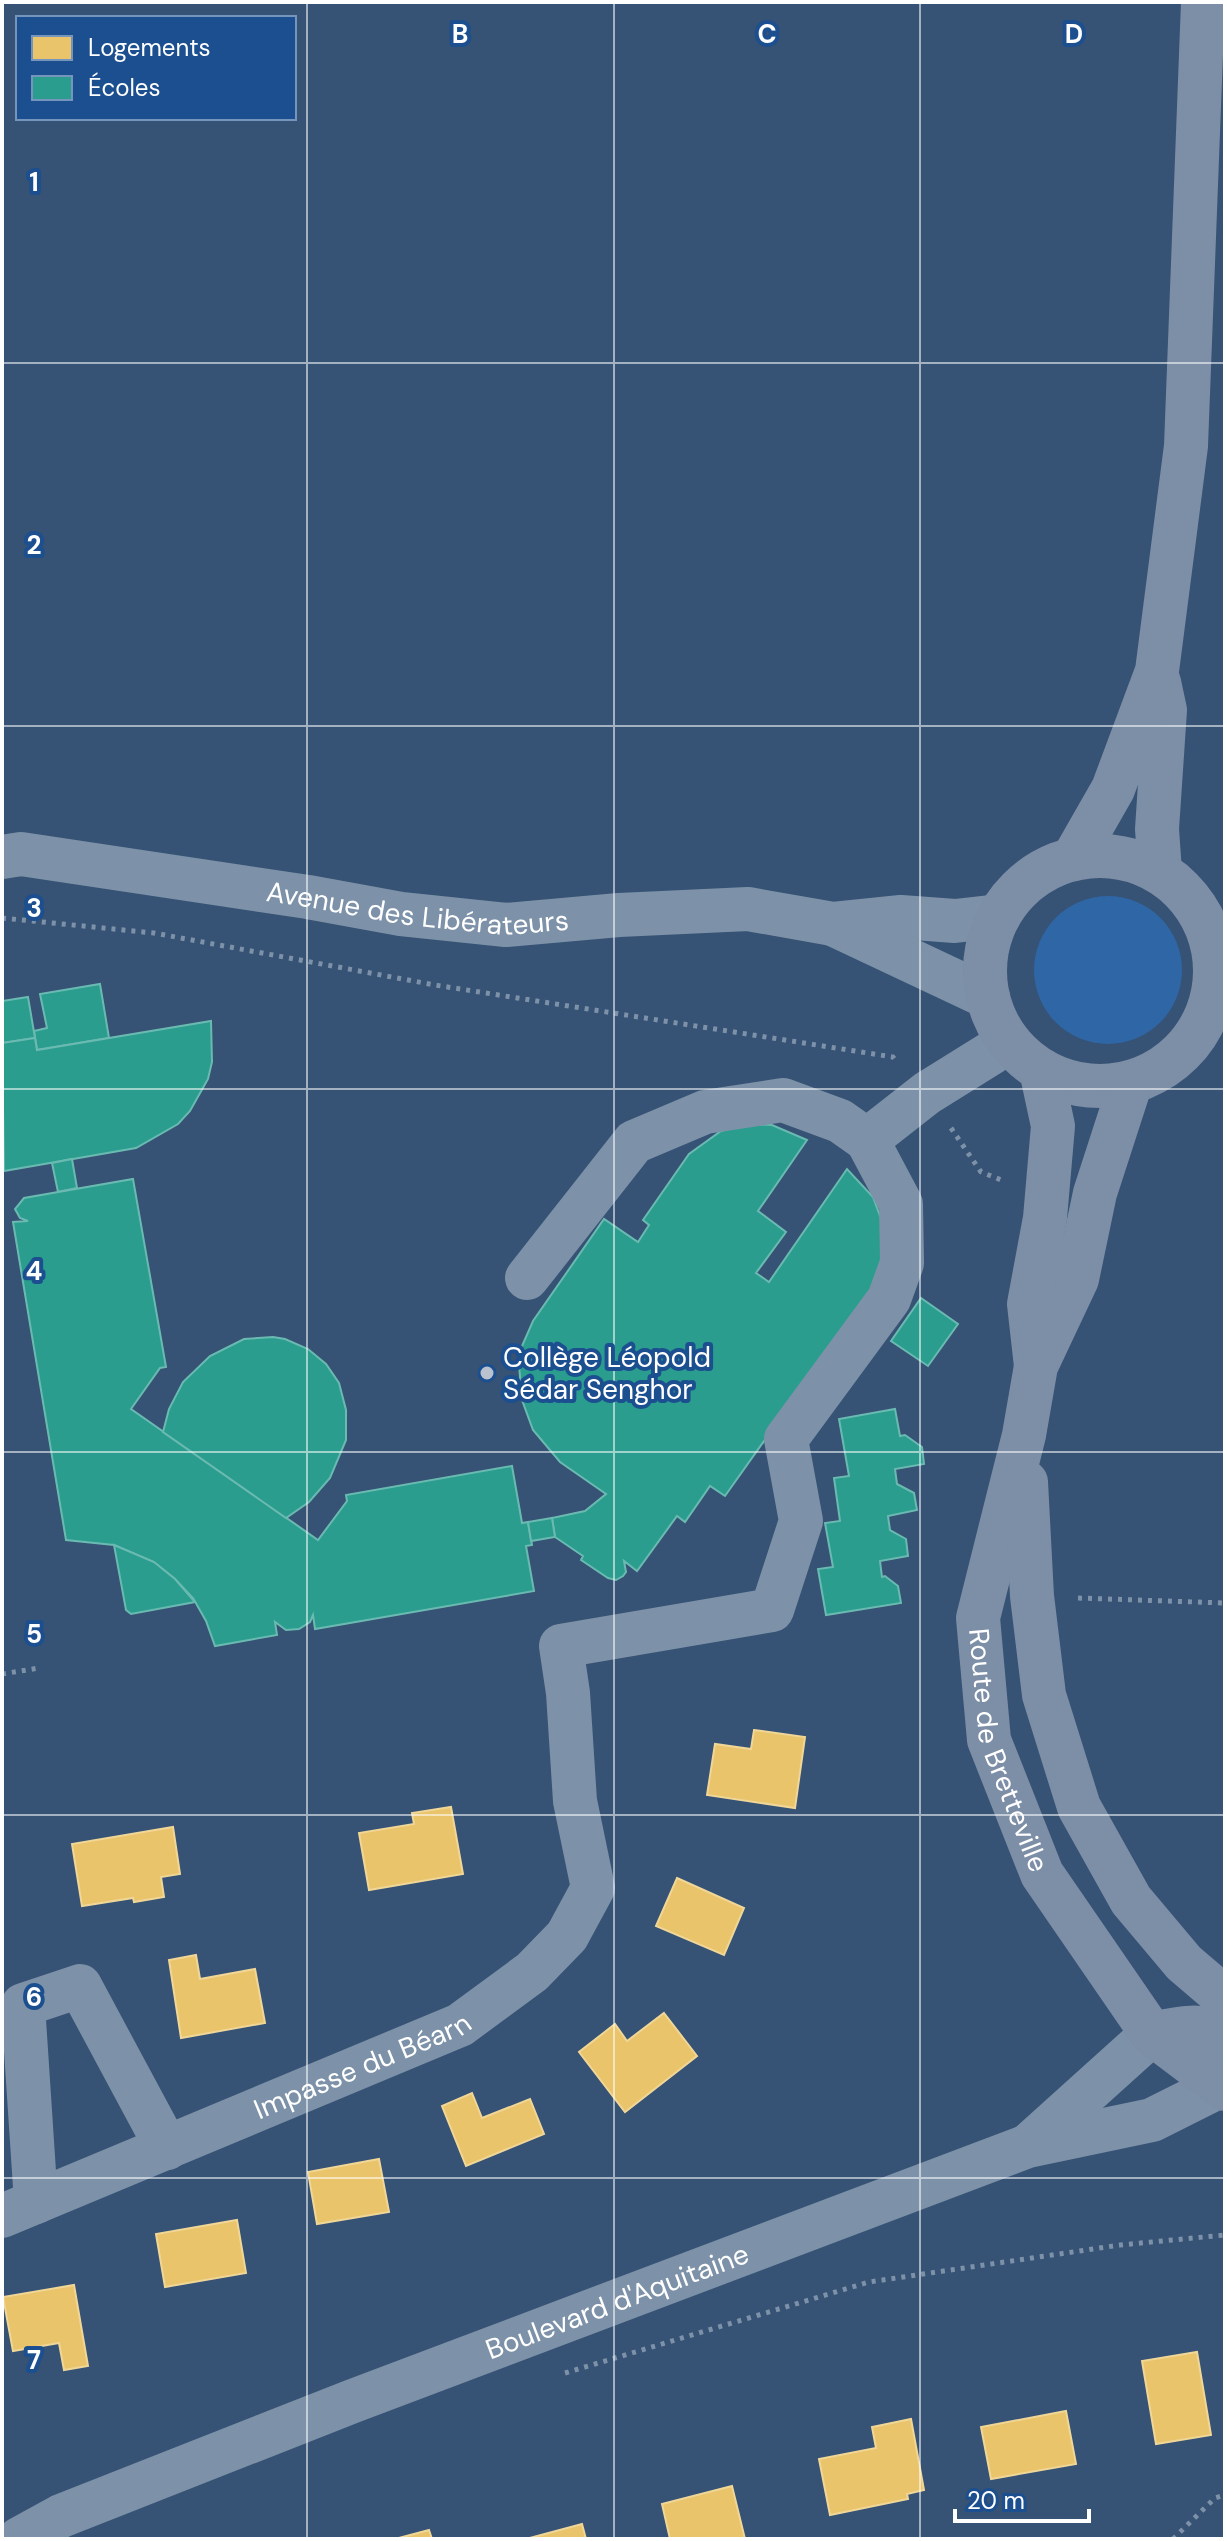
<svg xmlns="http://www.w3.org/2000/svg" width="1227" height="2541" font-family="'DM Sans',sans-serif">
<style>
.green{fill:#2f66a5}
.homes{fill:#e9c46a;stroke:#f0d697;stroke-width:2}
.schools{fill:#2a9d8f;stroke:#6abab1;stroke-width:2}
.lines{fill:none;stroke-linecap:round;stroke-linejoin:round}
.path{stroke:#7d92a8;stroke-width:5;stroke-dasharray:4 6;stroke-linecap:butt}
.minor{stroke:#7d92a8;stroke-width:44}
.major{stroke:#7d8ea7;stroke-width:44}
.grid{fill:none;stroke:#fff;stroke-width:2;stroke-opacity:0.55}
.poi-dot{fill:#b9c2ce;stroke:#1b4f8f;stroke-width:3}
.labels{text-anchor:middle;stroke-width:8;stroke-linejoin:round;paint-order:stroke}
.street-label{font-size:28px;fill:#fff;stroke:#1b4f8f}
.poi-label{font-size:28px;fill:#fff;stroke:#1b4f8f;text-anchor:start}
.grid-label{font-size:26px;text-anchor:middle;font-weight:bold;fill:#fff;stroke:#1b4f8f;stroke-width:8;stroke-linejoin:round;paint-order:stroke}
</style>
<rect width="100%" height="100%" fill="#365274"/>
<circle class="green" cx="1108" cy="970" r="74"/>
<g class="homes">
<polygon points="754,1730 805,1737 795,1808 707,1795 715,1744 751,1749"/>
<polygon points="451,1807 463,1874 369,1890 359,1833 414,1824 412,1813"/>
<polygon points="173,1827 180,1874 161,1877 164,1897 134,1902 133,1898 82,1906 72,1844"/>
<polygon points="677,1878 744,1908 724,1955 656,1926"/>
<polygon points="196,1955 200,1979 255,1969 265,2023 181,2038 169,1960"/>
<polygon points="664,2013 697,2056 625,2112 579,2052 615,2024 627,2041"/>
<polygon points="472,2093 482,2118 530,2099 544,2134 466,2166 442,2106"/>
<polygon points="379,2159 389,2212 317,2224 308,2172"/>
<polygon points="237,2220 246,2273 165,2287 156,2234"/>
<polygon points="74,2285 88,2366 64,2370 59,2343 13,2351 3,2297"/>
<polygon points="1197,2352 1211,2435 1156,2444 1142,2361"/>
<polygon points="1066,2411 1076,2464 991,2479 981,2427"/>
<polygon points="911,2419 924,2490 907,2494 908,2499 830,2515 819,2459 876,2448 872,2427"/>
<polygon points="732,2486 745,2539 670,2539 662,2504"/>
<polygon points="582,2524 586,2539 526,2539"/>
<polygon points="429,2530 432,2539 395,2539"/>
</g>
<g class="schools">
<polygon points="100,984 109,1038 37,1050 34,1031 47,1028 40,994"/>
<polygon points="28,997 35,1038 2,1043 2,1001"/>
<polygon points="211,1021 212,1062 208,1079 190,1111 178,1124 136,1148 4,1171 2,1043 35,1038 37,1050"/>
<polygon points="748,1124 772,1125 807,1140 758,1211 786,1232 756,1273 769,1282 847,1169 873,1197 883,1224 882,1266 872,1289 725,1496 710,1486 685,1522 677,1516 637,1571 624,1561 626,1572 623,1576 616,1580 608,1578 581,1560 583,1556 555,1537 552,1518 585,1511 606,1494 560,1462 533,1430 522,1400 519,1365 522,1346 533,1321 604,1219 638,1242 649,1225 643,1220 689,1154 721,1131"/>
<polygon points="72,1159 77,1188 58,1192 52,1163"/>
<polygon points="133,1179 166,1367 160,1368 131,1409 318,1540 347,1501 346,1495 512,1466 522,1523 528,1522 532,1545 526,1546 534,1591 315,1629 313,1615 310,1622 299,1629 286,1630 275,1622 277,1635 215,1646 206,1621 193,1598 175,1579 154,1562 114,1545 66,1540 13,1222 28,1221 20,1218 15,1209 24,1198"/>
<polygon points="921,1298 958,1324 928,1366 891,1341"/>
<polygon points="273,1337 285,1339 308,1349 326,1364 339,1383 346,1410 346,1440 330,1478 309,1502 286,1518 163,1432 169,1409 183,1382 210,1356 244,1339"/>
<polygon points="895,1409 900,1436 905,1435 922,1447 924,1464 895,1469 897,1484 914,1493 917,1510 888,1516 890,1530 906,1539 908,1556 880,1561 882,1577 885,1576 898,1586 901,1603 826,1615 818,1569 833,1567 825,1523 840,1521 834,1478 849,1476 839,1419"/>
<polygon points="552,1518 555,1537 531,1541 528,1522"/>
<polygon points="114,1545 154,1562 175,1579 195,1602 131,1614 126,1610"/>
</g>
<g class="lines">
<g class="path">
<polyline points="2,918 154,933 435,985 893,1057 897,1062"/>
<polyline points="951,1128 981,1172 1004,1181"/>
<polyline points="1078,1598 1225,1603"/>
<polyline points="2,1674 39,1668"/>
<polyline points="565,2373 869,2282 1120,2245 1225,2235"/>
<polyline points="1173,2539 1215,2498 1225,2495"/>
</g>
<g class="minor">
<path id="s1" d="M 2,857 L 21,854 L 308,897 L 401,914 L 506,925 L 619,915 L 748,909 L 833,924 L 901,917 L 955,921 L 999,916"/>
<polyline points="833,924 988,997"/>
<polyline points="1214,988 1225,993"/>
<polyline points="527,1278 634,1142 705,1112 783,1100 840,1121 867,1140"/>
<polyline points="1029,2145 1152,2034"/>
<polyline points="36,2202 23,2005 80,1986 167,2148"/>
<path id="s2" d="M 2,2216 L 460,2025 L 532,1972 L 567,1936 L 593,1888 L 575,1801 L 568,1693 L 561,1646 L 772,1610 L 801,1521 L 786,1439 L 889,1299 L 902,1263 L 901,1204 L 867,1140 L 927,1093 L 1009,1042"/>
<path id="s3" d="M 19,2539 L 61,2516 L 353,2401 L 1028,2146 L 1152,2120 L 1220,2086 L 1215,2051"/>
</g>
<g class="major">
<polyline points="1159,682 1165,710 1157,829 1160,872"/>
<circle cx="1100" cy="971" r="115"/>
<polyline points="1073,859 1113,789 1157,671 1186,446 1203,2"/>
<path id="s4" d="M 1131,1082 L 1095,1193 L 1077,1279 L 1036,1366 L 1024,1435 L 978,1618 L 989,1740 L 1042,1874 L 1152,2034 L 1225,2089"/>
<polyline points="1036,1366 1029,1304 1045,1218 1053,1126 1041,1070"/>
<polyline points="1026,1482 1032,1596 1044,1695 1079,1807 1131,1900 1184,1963 1225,1998"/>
<path d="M 1152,2034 C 1175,2029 1202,2022 1225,2035"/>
</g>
</g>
<path class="grid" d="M 307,2 L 307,2539M 614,2 L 614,2539M 920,2 L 920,2539M 2,363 L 1225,363M 2,726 L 1225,726M 2,1089 L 1225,1089M 2,1452 L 1225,1452M 2,1815 L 1225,1815M 2,2178 L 1225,2178"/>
<circle class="poi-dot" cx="487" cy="1373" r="8"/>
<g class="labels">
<g class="street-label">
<text dy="10" stroke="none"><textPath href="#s1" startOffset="420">Avenue des Libérateurs</textPath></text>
<text dy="10" stroke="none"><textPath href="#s4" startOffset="696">Route de Bretteville</textPath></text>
<text dy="10" stroke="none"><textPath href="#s2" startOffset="390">Impasse du Béarn</textPath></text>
<text dy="10" stroke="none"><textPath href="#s3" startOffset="644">Boulevard d'Aquitaine</textPath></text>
</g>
<g class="poi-label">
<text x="503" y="1367">Collège Léopold<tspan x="503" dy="32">Sédar Senghor</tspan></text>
</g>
</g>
<g class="grid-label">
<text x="460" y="43">B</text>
<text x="767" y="43">C</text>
<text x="1074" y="43">D</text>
<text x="34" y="191">1</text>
<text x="34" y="554">2</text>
<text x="34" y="917">3</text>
<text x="34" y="1280">4</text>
<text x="34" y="1643">5</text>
<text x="34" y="2006">6</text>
<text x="34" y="2369">7</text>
</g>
<rect width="1227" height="2541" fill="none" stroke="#ffffff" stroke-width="8"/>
<rect x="16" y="16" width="280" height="104" fill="#1b4f8f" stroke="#7695bc" stroke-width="2"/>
<rect x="32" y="36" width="40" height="24" fill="#e9c46a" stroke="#7695bc" stroke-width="2"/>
<text x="88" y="56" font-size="24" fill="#ffffff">Logements</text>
<rect x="32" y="76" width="40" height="24" fill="#2a9d8f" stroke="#7695bc" stroke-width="2"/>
<text x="88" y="96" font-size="24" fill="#ffffff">Écoles</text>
<path d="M955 2509v12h134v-12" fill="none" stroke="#ffffff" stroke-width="4"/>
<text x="967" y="2509" font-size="24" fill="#ffffff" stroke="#1b4f8f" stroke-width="6" paint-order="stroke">20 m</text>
</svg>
